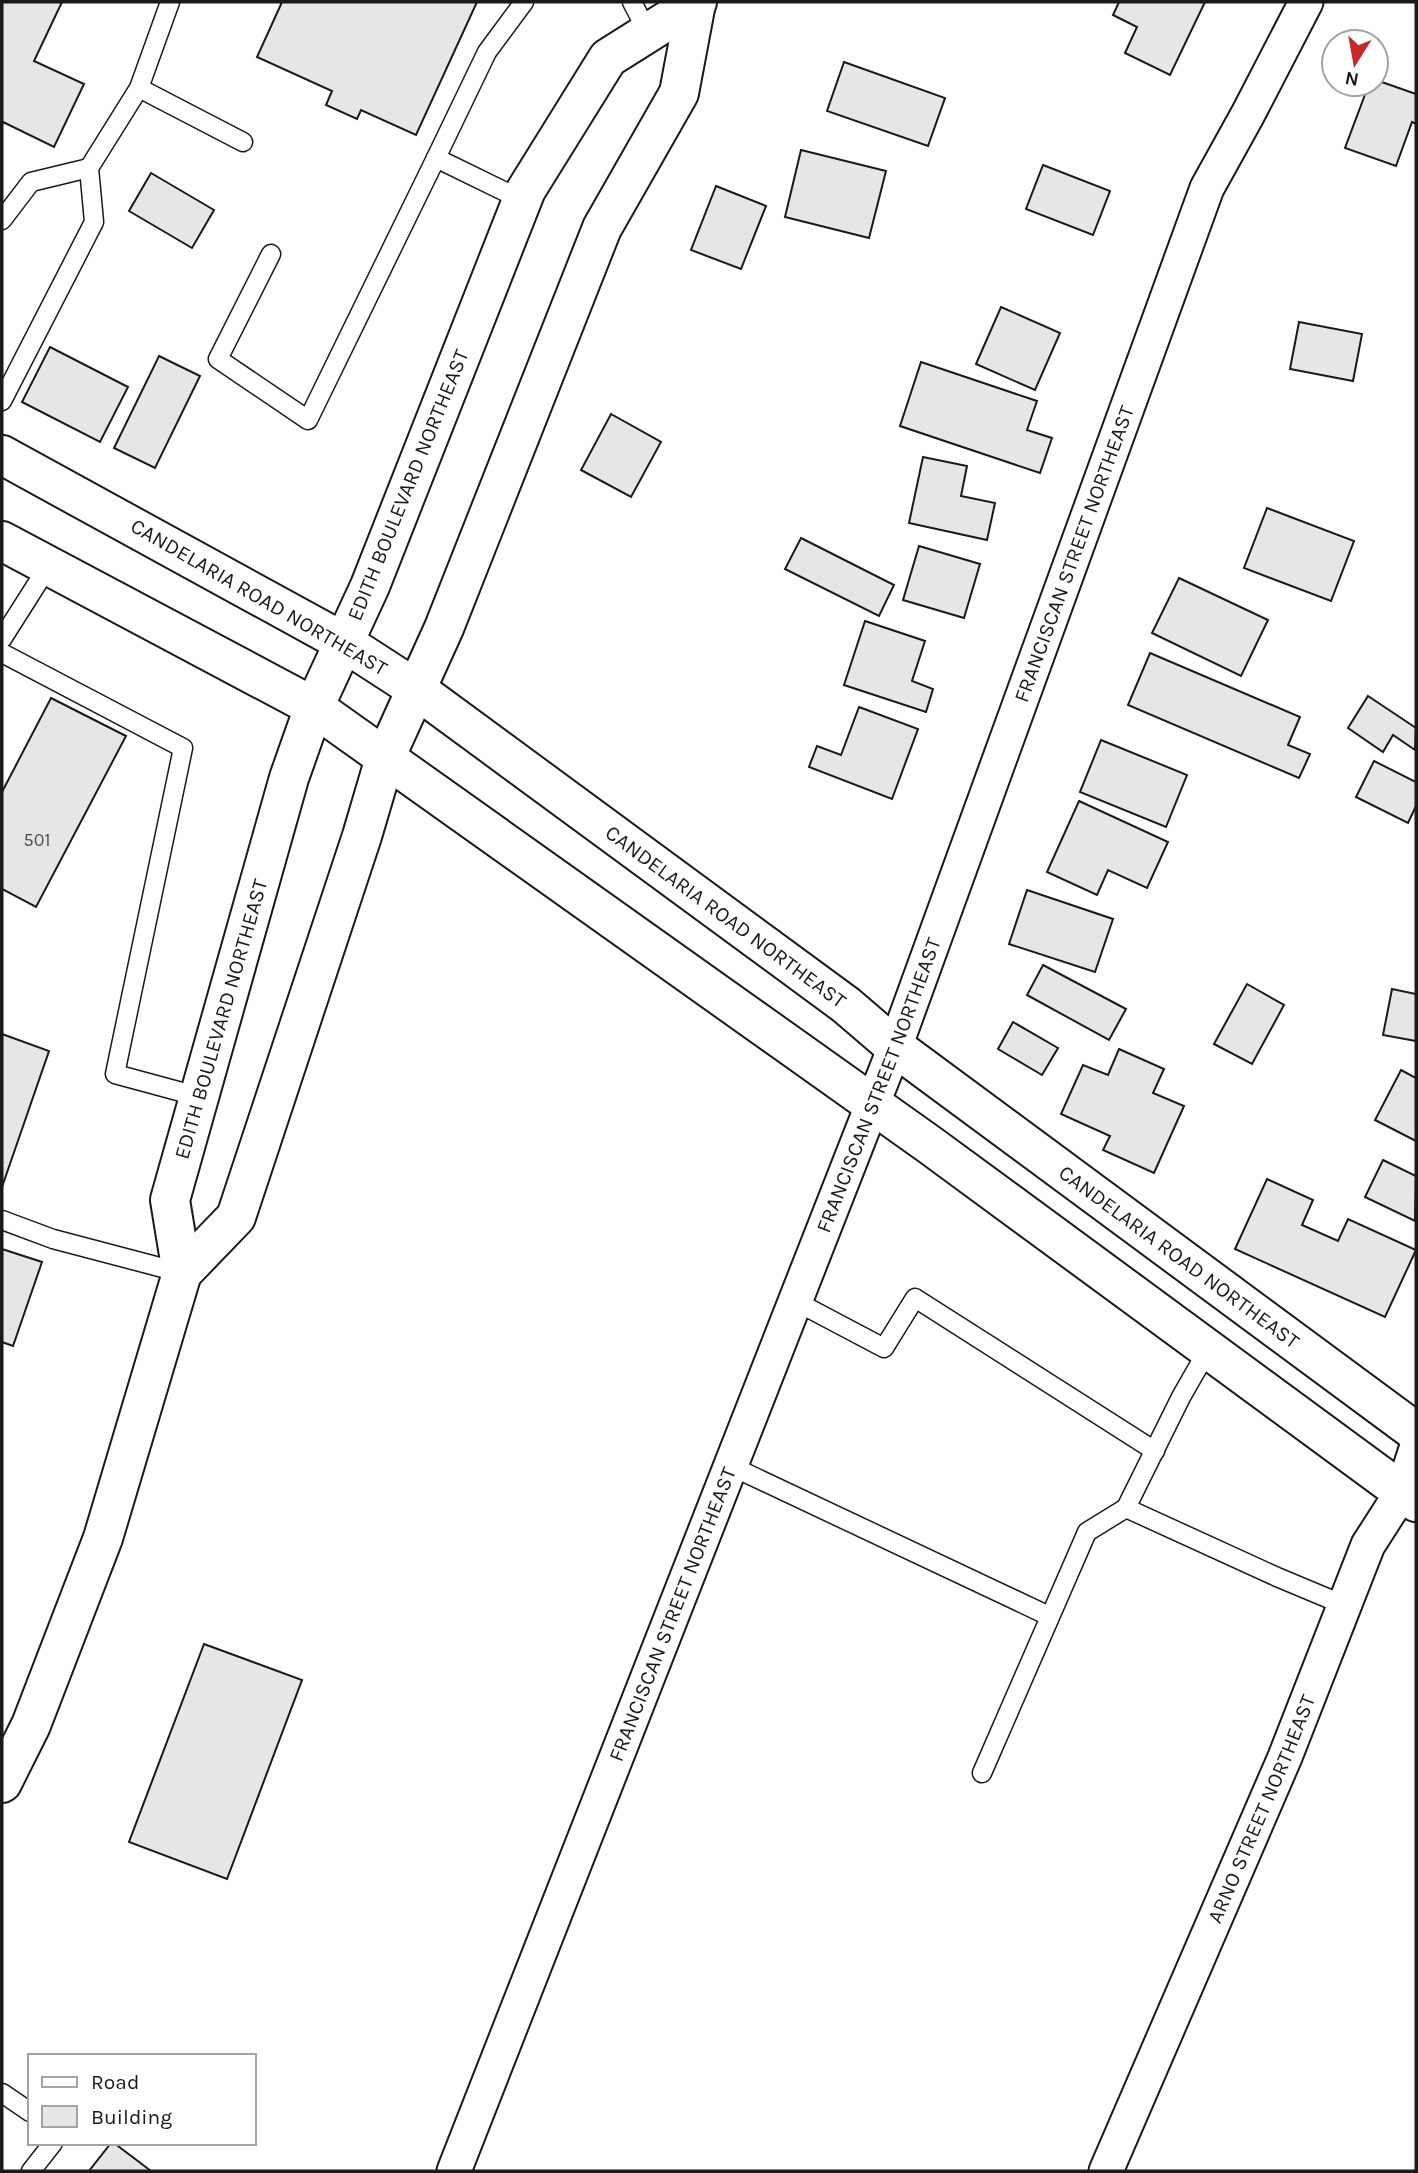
<svg xmlns="http://www.w3.org/2000/svg" width="1418" height="2173" font-family="Karla,sans-serif">
<style>
.building{fill:#e6e6e6;stroke:#1a1a1a;stroke-width:2}
.lines{fill:none;stroke-linecap:round;stroke-linejoin:round}
.lane-casing{stroke:#1a1a1a;stroke-width:21}
.street-casing{stroke:#1a1a1a;stroke-width:37}
.secondary-casing{stroke:#1a1a1a;stroke-width:42}
.primary-casing{stroke:#1a1a1a;stroke-width:42}
.lane{stroke:#fff;stroke-width:18}
.street{stroke:#fff;stroke-width:33}
.secondary{stroke:#fff;stroke-width:38}
.primary{stroke:#fff;stroke-width:38}
.labels{text-anchor:middle;stroke-width:5;stroke-linejoin:round;paint-order:stroke}
.number-label{font-size:18px;fill:#4d4d4d}
.street-label{font-size:21px;fill:#1a1a1a;stroke:#fff}
</style>
<rect width="100%" height="100%" fill="#fff"/>
<g class="building">
<polygon points="2,2 62,2 34,61 84,84 54,147 3,122 2,125"/>
<polygon points="282,2 477,2 416,135 361,110 357,119 326,105 332,91 257,57"/>
<polygon points="1119,2 1205,2 1170,75 1125,53 1137,27 1113,15"/>
<polygon points="844,62 945,98 928,146 827,111"/>
<polygon points="1376,80 1416,94 1416,124 1412,122 1396,166 1345,148 1369,84 1376,84"/>
<polygon points="801,150 886,171 869,238 785,217"/>
<polygon points="1043,165 1110,191 1093,235 1026,209"/>
<polygon points="151,173 214,210 192,248 129,211"/>
<polygon points="716,186 766,206 741,269 691,250"/>
<polygon points="1001,307 1060,333 1035,390 976,364"/>
<polygon points="1299,322 1362,334 1353,381 1290,369"/>
<polygon points="50,347 128,387 100,442 22,402"/>
<polygon points="159,356 200,376 155,468 114,448"/>
<polygon points="921,362 1037,401 1027,430 1052,438 1040,473 900,426"/>
<polygon points="611,414 661,442 631,497 581,470"/>
<polygon points="923,457 967,466 961,496 995,503 987,540 909,523"/>
<polygon points="1267,508 1354,541 1331,601 1244,568"/>
<polygon points="801,538 894,585 879,616 785,569"/>
<polygon points="919,546 980,564 964,618 903,600"/>
<polygon points="1179,578 1268,620 1241,676 1152,633"/>
<polygon points="865,621 925,641 912,681 933,689 926,712 844,685"/>
<polygon points="1150,653 1300,717 1288,745 1310,754 1299,778 1128,705"/>
<polygon points="1368,696 1416,728 1415,750 1393,735 1383,752 1348,728"/>
<polygon points="51,698 126,736 36,907 2,889 2,792"/>
<polygon points="859,707 918,729 892,799 809,767 817,746 841,755"/>
<polygon points="1101,740 1187,775 1166,827 1080,792"/>
<polygon points="1374,761 1416,782 1416,806 1408,823 1356,797"/>
<polygon points="1079,801 1168,842 1147,888 1108,870 1097,895 1047,872"/>
<polygon points="1027,890 1113,919 1095,972 1009,944"/>
<polygon points="1043,965 1126,1009 1109,1040 1027,995"/>
<polygon points="1247,984 1284,1005 1252,1064 1214,1044"/>
<polygon points="1392,989 1416,994 1416,1041 1383,1035"/>
<polygon points="1013,1022 1058,1048 1042,1075 998,1049"/>
<polygon points="2,1034 49,1051 2,1187"/>
<polygon points="1119,1049 1164,1069 1153,1093 1184,1106 1154,1173 1103,1150 1110,1136 1061,1114 1083,1065 1108,1075"/>
<polygon points="1401,1070 1416,1078 1416,1141 1375,1120"/>
<polygon points="1383,1160 1416,1176 1415,1221 1365,1197"/>
<polygon points="1267,1179 1313,1200 1302,1225 1338,1241 1348,1219 1416,1250 1385,1317 1235,1249"/>
<polygon points="2,1249 42,1262 13,1346 2,1342"/>
<polygon points="204,1644 302,1680 227,1879 129,1842"/>
<polygon points="111,2143 114,2143 151,2171 89,2171"/>
</g>
<g class="lines">
<g class="lane-casing">
<g id="lane">
<polyline points="632,2 648,33"/>
<polyline points="139,88 243,142"/>
<polyline points="522,200 436,158 487,52 524,2"/>
<polyline points="2,220 31,182 89,168"/>
<polyline points="271,254 218,359 308,420 436,158"/>
<polyline points="2,401 94,222 89,168 139,88 170,2"/>
<polyline points="2,639 49,565"/>
<polyline points="2,653 183,748 115,1074 200,1097"/>
<polyline points="2,1220 53,1239 182,1273"/>
<polyline points="795,1301 884,1348 915,1298 1155,1451"/>
<polyline points="1209,1348 1181,1397 1126,1508 1277,1577 1344,1605"/>
<polyline points="731,1466 1049,1616"/>
<polyline points="982,1773 1087,1532 1126,1508"/>
<polyline points="2,2093 30,2112"/>
<polyline points="31,2171 53,2143"/>
</g>
</g>
<g class="street-casing">
<g id="street">
<path id="s1" d="M 454,2171 L 895,1047 L 1207,188 L 1248,114 L 1306,2"/>
<path id="s2" d="M 1106,2171 L 1285,1757 L 1368,1545 L 1402,1492 L 1416,1449"/>
</g>
</g>
<g class="secondary-casing">
<g id="secondary">
<polyline points="2,455 345,643"/>
<polyline points="2,541 314,707 289,778 170,1200 182,1273 103,1538 31,1725 2,1783"/>
<polyline points="182,1273 236,1217 362,836 385,758"/>
</g>
</g>
<g class="primary-casing">
<g id="primary">
<polyline points="697,2 608,58 526,190 370,586 314,707 930,1145 1416,1502"/>
<path id="s3" d="M 345,643 L 416,689 L 846,1005 L 895,1047 L 1416,1432"/>
<polyline points="385,758 444,628 602,228 679,93 696,3"/>
</g>
</g>
<use href="#lane" class="lane"/>
<use href="#street" class="street"/>
<use href="#secondary" class="secondary"/>
<use href="#primary" class="primary"/>
</g>
<g class="labels">
<g class="number-label">
<text x="37" y="846">501</text>
</g>
<g class="street-label">
<text transform="translate(408 485) rotate(-68)" y="7">EDITH BOULEVARD NORTHEAST</text>
<text dy="7" stroke="none"><textPath href="#s1" startOffset="1732">FRANCISCAN STREET NORTHEAST</textPath></text>
<text transform="translate(259 597) rotate(30)" y="7">CANDELARIA ROAD NORTHEAST</text>
<text dy="7" stroke="none"><textPath href="#s3" startOffset="469">CANDELARIA ROAD NORTHEAST</textPath></text>
<text transform="translate(221 1019) rotate(-74)" y="7">EDITH BOULEVARD NORTHEAST</text>
<text dy="7" stroke="none"><textPath href="#s1" startOffset="1166">FRANCISCAN STREET NORTHEAST</textPath></text>
<text dy="7" stroke="none"><textPath href="#s3" startOffset="1036">CANDELARIA ROAD NORTHEAST</textPath></text>
<text dy="7" stroke="none"><textPath href="#s1" startOffset="598">FRANCISCAN STREET NORTHEAST</textPath></text>
<text dy="7" stroke="none"><textPath href="#s2" startOffset="394">ARNO STREET NORTHEAST</textPath></text>
</g>
</g>
<rect width="1418" height="2173" fill="none" stroke="#1a1a1a" stroke-width="7"/>
<rect x="28" y="2054" width="228" height="91" fill="#ffffff" stroke="#a3a3a3" stroke-width="2"/>
<rect x="42" y="2077" width="35" height="10" fill="#ffffff" stroke="#a3a3a3" stroke-width="2"/>
<text x="91" y="2089" font-size="21" fill="#1a1a1a">Road</text>
<rect x="42" y="2106" width="35" height="21" fill="#e6e6e6" stroke="#a3a3a3" stroke-width="2"/>
<text x="91" y="2124" font-size="21" fill="#1a1a1a">Building</text>
<g transform="translate(1355 63) rotate(191)"><circle r="33" fill="#ffffff" stroke="#a3a3a3" stroke-width="2"/>
<path d="M0-5L12 26L0 18L-12 26Z" fill="#c62828"/>
<text y="-10" font-size="19" font-weight="bold" text-anchor="middle" fill="#1a1a1a">N</text>
</g>
</svg>
